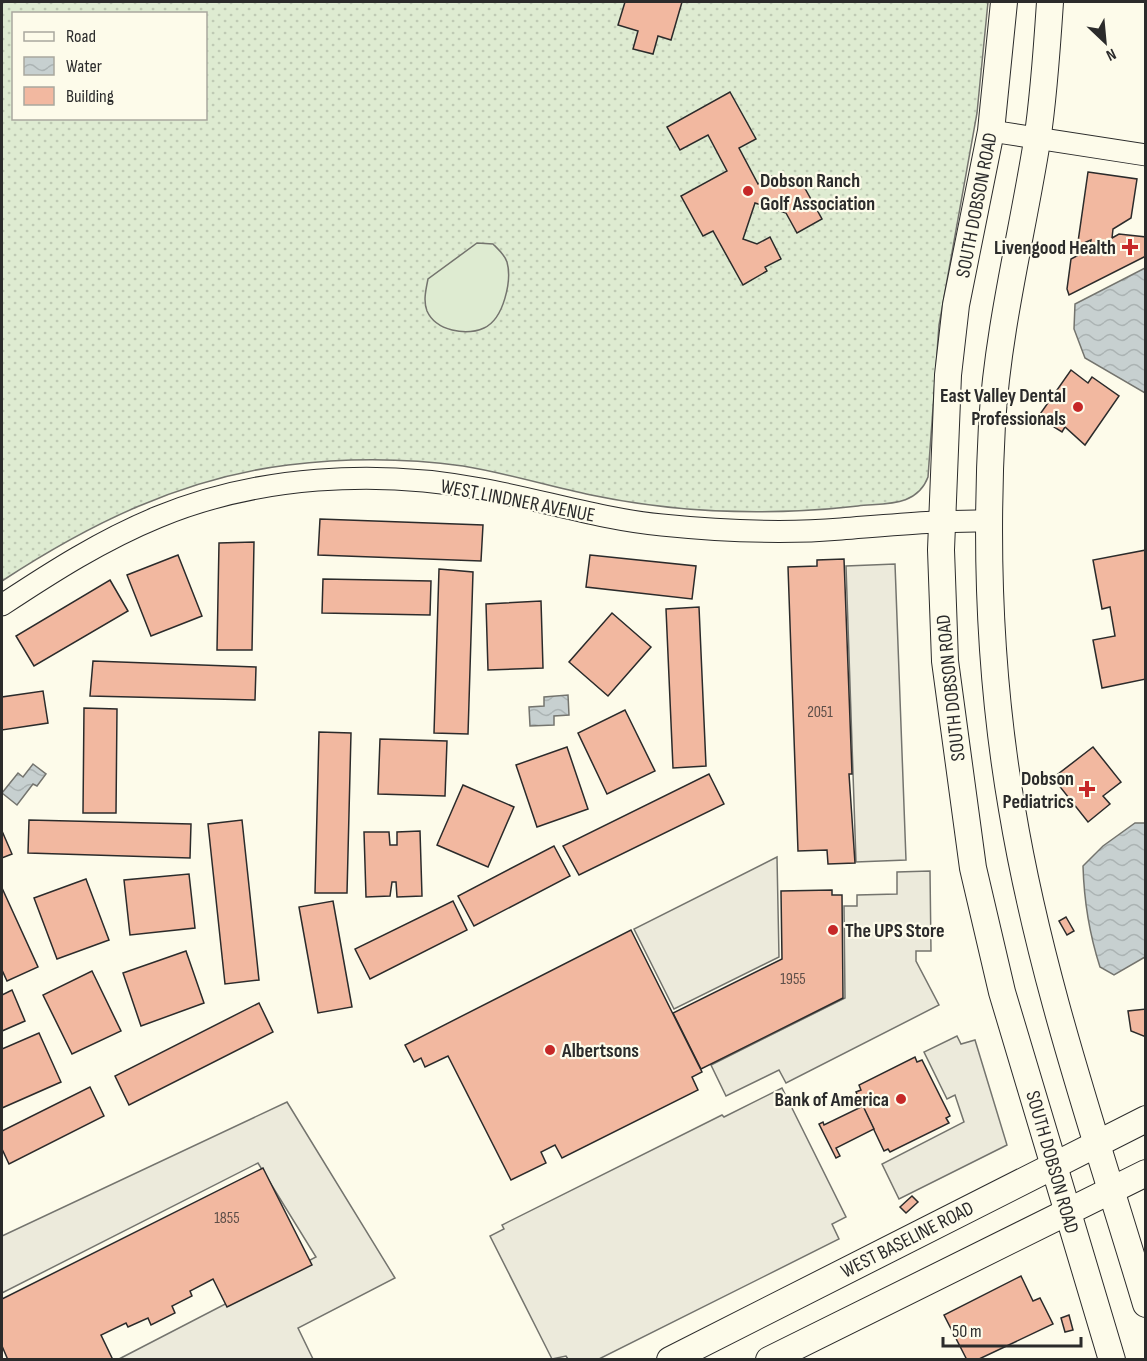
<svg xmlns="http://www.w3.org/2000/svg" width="1147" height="1361" font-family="'Sofia Sans Condensed',sans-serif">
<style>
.grass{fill:url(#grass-dots);stroke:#74746e;stroke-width:1.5;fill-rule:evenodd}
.garden{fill:#deebd1;stroke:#74746e;stroke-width:1.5}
.parking{fill:#eceadb;stroke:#74746e;stroke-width:1.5}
.water{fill:url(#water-waves);stroke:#74746e;stroke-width:1.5}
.building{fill:#f2b8a0;stroke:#2b2b2b;stroke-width:1.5}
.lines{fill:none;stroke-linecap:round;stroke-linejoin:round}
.minor-casing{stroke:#2b2b2b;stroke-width:23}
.major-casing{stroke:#2b2b2b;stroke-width:28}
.minor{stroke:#fdfbea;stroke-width:21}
.major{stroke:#fdfbea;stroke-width:26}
.poi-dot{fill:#c62828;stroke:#fdfbea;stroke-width:2}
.labels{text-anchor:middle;stroke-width:4.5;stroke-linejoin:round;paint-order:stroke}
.number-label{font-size:16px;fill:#5d4e48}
.poi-label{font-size:20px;font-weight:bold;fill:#2b2b2b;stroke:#fdfbea;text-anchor:end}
.street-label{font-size:20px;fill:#2b2b2b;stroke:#fdfbea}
</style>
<defs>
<pattern id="grass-dots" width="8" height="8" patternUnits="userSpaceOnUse" patternTransform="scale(1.5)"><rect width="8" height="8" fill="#deebd1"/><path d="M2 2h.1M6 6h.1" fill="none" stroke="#bfcab4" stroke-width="1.8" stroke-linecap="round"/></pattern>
<pattern id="water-waves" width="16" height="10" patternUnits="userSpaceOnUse" patternTransform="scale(1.5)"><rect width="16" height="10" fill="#c7d0d0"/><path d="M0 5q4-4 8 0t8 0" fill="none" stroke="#abb3b3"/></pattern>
</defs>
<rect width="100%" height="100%" fill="#fdfbea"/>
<path class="grass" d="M 2,2 L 988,2 L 977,113 L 939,325 L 928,477 C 917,507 885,503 858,506 C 770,516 677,513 591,495 C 548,486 506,473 463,466 C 405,458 345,458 288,465 C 182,478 89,524 2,581 ZM 14,14 L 206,14 L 206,118 L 14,118 Z"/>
<path class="garden" d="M 477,243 L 493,244 C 498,249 505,255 507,262 C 512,280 504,319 484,328 C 466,336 436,331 427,311 C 423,301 426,289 428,279 Z"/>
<g class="parking">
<polygon points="895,564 906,860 856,862 846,566"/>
<polygon points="777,857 779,957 674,1009 634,929"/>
<polygon points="930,871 931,951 916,951 916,961 939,1005 786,1083 779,1070 726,1096 711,1065 845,998 844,906 857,906 857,895 897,894 897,872"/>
<polygon points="957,1036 961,1044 975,1040 1007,1145 899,1199 882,1164 964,1122 955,1095 947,1099 924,1052"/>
<polygon points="782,1088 846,1217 832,1224 839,1239 599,1359 568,1359 566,1356 552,1359 490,1236 504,1229 502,1225 722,1115 724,1117"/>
<polygon points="287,1102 395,1278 298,1328 313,1359 119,1359 316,1257 258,1163 2,1293 2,1236"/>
</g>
<g class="water">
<polygon points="1145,268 1145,393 1085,358 1074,329 1075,304"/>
<polygon points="568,695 569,715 554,716 554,725 530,726 529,707 544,706 544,697"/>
<polygon points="33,764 46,774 37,786 33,784 17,805 2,793 18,773 23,777"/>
<path d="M 1135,823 L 1145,823 L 1145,957 L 1114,975 L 1100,967 C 1089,933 1084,901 1083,866 L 1103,846 Z"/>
</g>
<g class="building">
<polygon points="625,2 682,2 671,40 658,36 653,54 633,49 638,31 618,25"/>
<polygon points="730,92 756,139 739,148 758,184 772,176 778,187 798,176 822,219 797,233 786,213 755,203 743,239 757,244 770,237 781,259 765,267 767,271 743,285 713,231 703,236 681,196 727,171 708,135 680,150 667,127"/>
<polygon points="1088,172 1137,179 1131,218 1113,229 1112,238 1119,234 1146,237 1146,256 1069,295 1067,289 1071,259 1090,249 1091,240 1079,245 1078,242"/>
<polygon points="1071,370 1088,383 1092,377 1119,396 1085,445 1065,427 1062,432 1038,417"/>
<polygon points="320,519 483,525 481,561 318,555"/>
<polygon points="254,542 252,650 217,650 219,543"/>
<polygon points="1146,550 1146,679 1102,688 1093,640 1115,636 1110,607 1102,609 1093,560"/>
<polygon points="178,555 202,616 151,636 127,575"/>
<polygon points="590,555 696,566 692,599 586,587"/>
<polygon points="844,559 852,774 849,774 855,863 828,864 827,850 798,851 788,567 817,566 817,560"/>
<polygon points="439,569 473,572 468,734 434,733"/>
<polygon points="323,579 431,581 430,615 322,613"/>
<polygon points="110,580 128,611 34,666 16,636"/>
<polygon points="541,601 543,668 488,670 486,604"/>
<polygon points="699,607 706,766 673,768 666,609"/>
<polygon points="612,613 651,647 608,696 569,662"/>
<polygon points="93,661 256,667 255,700 90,696"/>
<polygon points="43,691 48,723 2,730 2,697"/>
<polygon points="84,708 117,709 116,813 83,813"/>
<polygon points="625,710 655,771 607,794 578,733"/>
<polygon points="319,732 351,733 347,893 315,893"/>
<polygon points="380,739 447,741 445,796 378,794"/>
<polygon points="567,747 588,809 537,827 516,765"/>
<polygon points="1093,747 1121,782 1103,796 1110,804 1088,822 1053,778"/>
<polygon points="709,774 724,804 579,875 563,846"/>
<polygon points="463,785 514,807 488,867 437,845"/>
<polygon points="29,820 191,824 190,858 28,853"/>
<polygon points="242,820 259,980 225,984 208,824"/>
<polygon points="2,831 12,854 2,858"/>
<polygon points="420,831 422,896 397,897 396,882 392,882 390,896 366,897 364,832 389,832 390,845 397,845 397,832"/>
<polygon points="554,846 570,876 474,926 458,896"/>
<polygon points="189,874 195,928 130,935 124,880"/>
<polygon points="86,879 109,940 57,959 34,898"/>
<polygon points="2,888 38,967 7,981 2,970"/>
<polygon points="832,890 832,895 842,895 843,998 701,1069 673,1013 782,959 781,891"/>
<polygon points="333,901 352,1007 318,1013 299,907"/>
<polygon points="453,901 467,930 370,979 355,949"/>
<polygon points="1066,917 1074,931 1067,935 1059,921"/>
<polygon points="631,930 702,1072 692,1077 698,1090 562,1158 555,1145 541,1152 546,1163 511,1180 448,1056 425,1067 421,1058 414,1062 405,1045"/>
<polygon points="186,951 204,1003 141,1026 123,973"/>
<polygon points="92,971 121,1031 72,1054 43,995"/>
<polygon points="12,990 25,1021 2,1031 2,995"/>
<polygon points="259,1003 273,1032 129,1105 115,1076"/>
<polygon points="1146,1009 1146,1037 1131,1031 1128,1011"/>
<polygon points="39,1033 61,1082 2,1108 2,1049"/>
<polygon points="915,1057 917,1062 922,1060 950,1116 946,1118 949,1123 890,1152 888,1149 884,1151 856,1092 861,1090 859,1085"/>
<polygon points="90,1087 104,1116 9,1164 2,1149 2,1131"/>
<polygon points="863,1106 874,1129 836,1148 840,1156 836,1158 819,1124 823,1122 824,1125"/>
<polygon points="263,1168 312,1265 227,1307 213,1279 190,1291 192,1296 172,1306 175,1313 151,1325 148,1318 128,1327 126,1323 101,1335 113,1360 8,1360 2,1346 2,1299"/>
<polygon points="912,1196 918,1202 906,1213 900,1207"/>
<polygon points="1021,1276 1033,1301 1040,1298 1053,1324 977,1360 967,1360 944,1315"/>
<polygon points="1069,1315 1073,1330 1065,1332 1061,1318"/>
</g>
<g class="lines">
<g class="minor-casing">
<g id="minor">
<polyline points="991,131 1146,155"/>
<path d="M 2,605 C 52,572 102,540 158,517 C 257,476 376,469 481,489 C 542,500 600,519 662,525 C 721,531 782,534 841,529 C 891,525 939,520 989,521"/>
</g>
</g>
<g class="major-casing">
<g id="major">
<polyline points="1004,2 991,131 956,305 948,375 941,550 945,661 973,868 1002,992 1112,1360"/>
<path d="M 1050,2 C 1047,48 1044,95 1037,141 C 1022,235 998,328 992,424 C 985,552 990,682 1012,809 C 1040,978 1097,1140 1146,1304"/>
<polyline points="670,1360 1146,1119"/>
<polyline points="769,1360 1146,1173"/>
</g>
</g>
<use href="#minor" class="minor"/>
<use href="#major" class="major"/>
</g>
<g class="poi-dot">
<circle cx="748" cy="191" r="6"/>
<path d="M1127 238h6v6h6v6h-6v6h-6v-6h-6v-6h6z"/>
<circle cx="1078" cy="407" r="6"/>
<path d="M1084 780h6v6h6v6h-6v6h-6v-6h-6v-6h6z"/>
<circle cx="833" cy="930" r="6"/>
<circle cx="550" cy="1050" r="6"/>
<circle cx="901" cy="1099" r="6"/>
</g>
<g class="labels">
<g class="number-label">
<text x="820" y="717">2051</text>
<text x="793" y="984">1955</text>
<text x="227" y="1223">1855</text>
</g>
<g class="poi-label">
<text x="760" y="187" text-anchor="start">Dobson Ranch<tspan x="760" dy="23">Golf Association</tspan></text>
<text x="1116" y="254">Livengood Health</text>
<text x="1066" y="402">East Valley Dental<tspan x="1066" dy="23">Professionals</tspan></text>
<text x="1074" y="785">Dobson<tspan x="1074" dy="23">Pediatrics</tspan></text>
<text x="845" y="937" text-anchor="start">The UPS Store</text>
<text x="562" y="1057" text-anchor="start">Albertsons</text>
<text x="889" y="1106">Bank of America</text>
</g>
<g class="street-label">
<text transform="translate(976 205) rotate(-79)" y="7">SOUTH DOBSON ROAD</text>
<text transform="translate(518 500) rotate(11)" y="7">WEST LINDNER AVENUE</text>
<text transform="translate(950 688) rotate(-96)" y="7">SOUTH DOBSON ROAD</text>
<text transform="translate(1053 1162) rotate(74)" y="7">SOUTH DOBSON ROAD</text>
<text transform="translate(907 1239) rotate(-27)" y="7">WEST BASELINE ROAD</text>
</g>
</g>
<rect width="1147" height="1361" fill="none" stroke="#2b2b2b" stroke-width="6"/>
<rect x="12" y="12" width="195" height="108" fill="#fdfbea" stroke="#a9a89e" stroke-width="1.5"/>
<rect x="24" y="32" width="30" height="9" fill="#fdfbea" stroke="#a9a89e" stroke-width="1.5"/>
<text x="66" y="42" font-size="18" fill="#2b2b2b">Road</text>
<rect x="24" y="57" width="30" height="18" fill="url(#water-waves)" stroke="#a9a89e" stroke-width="1.5"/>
<text x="66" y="72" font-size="18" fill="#2b2b2b">Water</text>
<rect x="24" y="87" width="30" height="18" fill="#f2b8a0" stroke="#a9a89e" stroke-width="1.5"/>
<text x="66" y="102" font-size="18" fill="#2b2b2b">Building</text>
<g transform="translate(1105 42) rotate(154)" stroke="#fdfbea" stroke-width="4.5" paint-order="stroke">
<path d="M0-4.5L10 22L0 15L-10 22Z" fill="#2b2b2b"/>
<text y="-9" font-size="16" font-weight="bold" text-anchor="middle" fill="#2b2b2b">N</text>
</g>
<path d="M943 1337v9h138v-9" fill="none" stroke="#2b2b2b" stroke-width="3"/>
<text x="952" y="1337" font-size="18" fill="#2b2b2b" stroke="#fdfbea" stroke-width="4.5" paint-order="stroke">50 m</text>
</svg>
